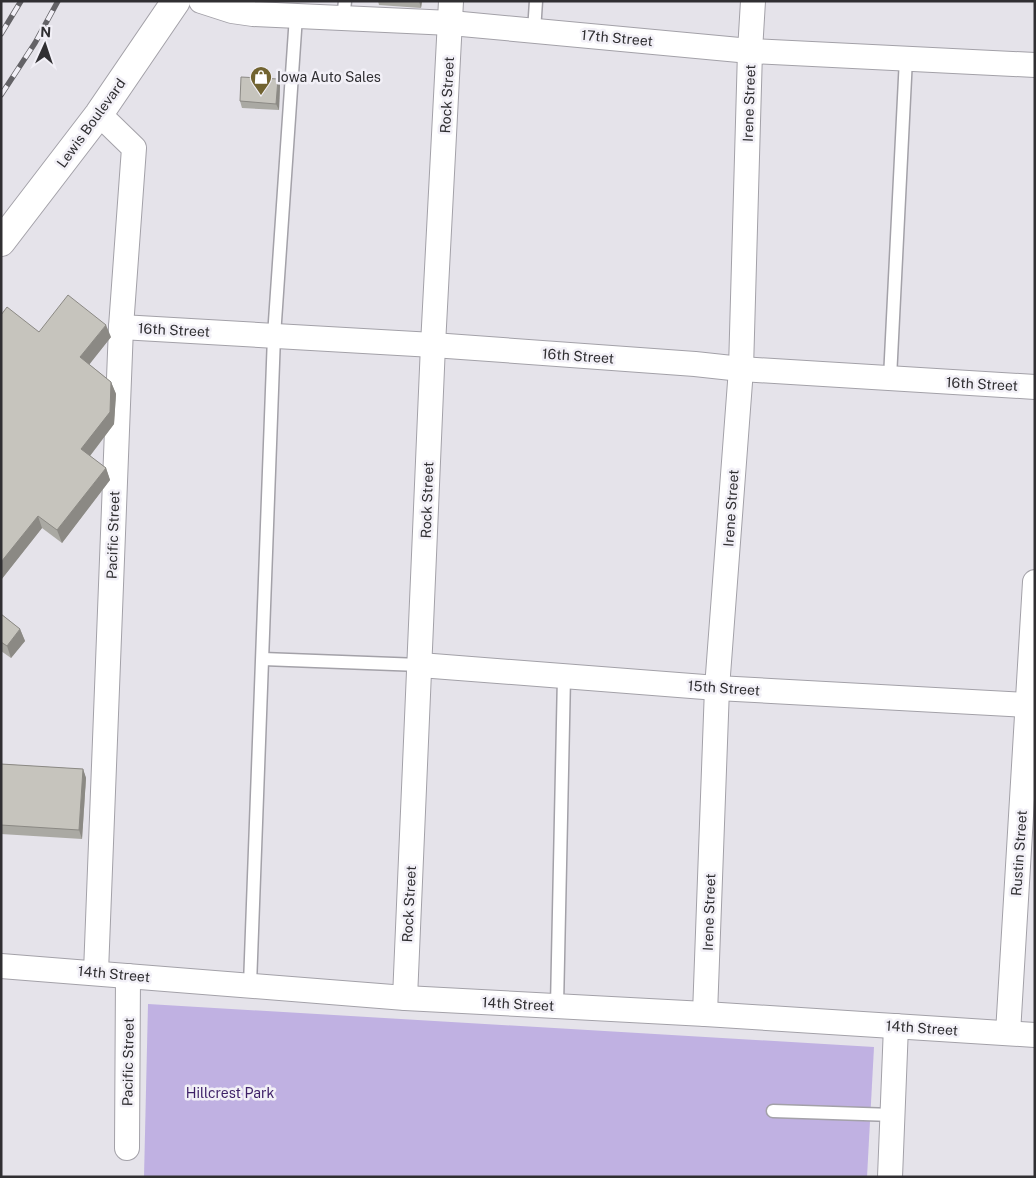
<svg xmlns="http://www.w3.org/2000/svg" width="1036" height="1178" font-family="'Public Sans',sans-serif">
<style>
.green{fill:#c0b1e2}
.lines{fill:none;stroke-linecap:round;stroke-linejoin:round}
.lane-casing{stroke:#a3a1a8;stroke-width:15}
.street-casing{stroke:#a3a1a8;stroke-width:26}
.primary-casing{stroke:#a3a1a8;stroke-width:30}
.lane{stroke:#fff;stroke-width:12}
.street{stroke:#fff;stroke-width:24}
.primary{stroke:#fff;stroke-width:28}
.rail-casing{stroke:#636266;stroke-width:5.5}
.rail{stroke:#f2f0f7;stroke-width:4;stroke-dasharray:11;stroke-linecap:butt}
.wall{fill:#aaa9a3}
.shaded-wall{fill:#8b8984}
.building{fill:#c6c4bd;stroke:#8b8984}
.labels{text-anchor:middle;stroke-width:5;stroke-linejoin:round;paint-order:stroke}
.street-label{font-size:14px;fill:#302f32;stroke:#f2f0f7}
.poi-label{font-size:14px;fill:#302f32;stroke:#f2f0f7;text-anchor:start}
.park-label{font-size:14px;fill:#3d1f67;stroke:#f2f0f7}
</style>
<rect width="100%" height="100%" fill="#e5e3ea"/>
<polygon class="green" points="148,1004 874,1047 867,1177 144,1177"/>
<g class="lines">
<g class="lane-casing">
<g id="lane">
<polyline points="343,19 345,1"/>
<polyline points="534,31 536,1"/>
<polyline points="890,378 906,58"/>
<polyline points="263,659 420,665"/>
<polyline points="250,985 274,336 296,16"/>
<polyline points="557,1006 564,676"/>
<polyline points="773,1111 893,1115"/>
</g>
</g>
<g class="street-casing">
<g id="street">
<polyline points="201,1 232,11 253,14 451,23 750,51 1035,65"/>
<polyline points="121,327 433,345 695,364 741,369 1035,387"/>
<polyline points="420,665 717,688 1028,705"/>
<polyline points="1,966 405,998 705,1014 1035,1035"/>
<polyline points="96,972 121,327 134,148 99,114"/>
<polyline points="405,998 433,345 451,1"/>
<polyline points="705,1014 717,688 741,369 750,51 753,1"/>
<polyline points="1008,1033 1035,582"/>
<polyline points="127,1148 128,976"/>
<polyline points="890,1177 896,1026"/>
</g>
</g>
<g class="primary-casing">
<polyline id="primary" points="1,242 99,114 176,1"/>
</g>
<use href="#lane" class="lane"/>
<use href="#street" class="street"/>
<use href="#primary" class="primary"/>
<g class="rail-casing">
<g id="rail">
<polyline points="1,34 21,1"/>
<polyline points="1,95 35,43 58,1"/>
</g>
</g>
<use href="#rail" class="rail"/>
</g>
<g class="wall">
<polygon points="378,1 422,1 421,8 379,5"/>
<polygon points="280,85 279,110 242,108 240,101"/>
<polygon points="1,315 39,332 111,337 89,364 111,382 116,394 114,424 90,456 106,468 110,480 62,543 42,528 1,580"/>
<polygon points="1,614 20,629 25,641 11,658 1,651"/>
<polygon points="1,764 83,769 86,778 82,839 1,834"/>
</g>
<g class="shaded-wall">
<polygon points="419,1 422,1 421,8"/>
<polygon points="278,79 280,85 279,110 276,104"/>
<polygon points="106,325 111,337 85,370 80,357"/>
<polygon points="111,382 116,394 114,424 86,461 81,449"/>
<polygon points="106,468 110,480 62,543 57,530"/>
<polygon points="38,516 42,528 1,580 1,562"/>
<polygon points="20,629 25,641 11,658 7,646"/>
<polygon points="83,769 86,778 82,839 79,830"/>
</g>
<g class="building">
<polygon points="241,77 278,79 276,104 240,101"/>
<polygon points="68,295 106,325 80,357 111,382 110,412 81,449 106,468 57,530 38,516 1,562 1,315 7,307 39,332"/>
<polygon points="1,614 20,629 7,646 1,642"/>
<polygon points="1,764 83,769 79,830 1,825"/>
</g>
<defs>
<g id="shop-pin" transform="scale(1.125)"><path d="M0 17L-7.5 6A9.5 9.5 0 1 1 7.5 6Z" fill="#716330" stroke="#f2f0f7"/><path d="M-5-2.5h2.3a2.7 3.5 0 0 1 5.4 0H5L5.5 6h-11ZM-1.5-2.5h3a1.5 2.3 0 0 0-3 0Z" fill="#fff"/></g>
</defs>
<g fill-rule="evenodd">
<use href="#shop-pin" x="261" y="77"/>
</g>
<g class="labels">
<g class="street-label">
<text transform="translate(617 38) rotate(5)" y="5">17th Street</text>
<text transform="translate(447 95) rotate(-87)" y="5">Rock Street</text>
<text transform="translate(749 103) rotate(-88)" y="5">Irene Street</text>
<text transform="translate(91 123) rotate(-54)" y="5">Lewis Boulevard</text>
<text transform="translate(174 330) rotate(3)" y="5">16th Street</text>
<text transform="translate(578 356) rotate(4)" y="5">16th Street</text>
<text transform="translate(982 384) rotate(3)" y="5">16th Street</text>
<text transform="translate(427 500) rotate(-88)" y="5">Rock Street</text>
<text transform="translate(731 508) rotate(-86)" y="5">Irene Street</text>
<text transform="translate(113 535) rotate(-88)" y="5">Pacific Street</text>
<text transform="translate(724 688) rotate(4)" y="5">15th Street</text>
<text transform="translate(1019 853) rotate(-86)" y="5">Rustin Street</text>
<text transform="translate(409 904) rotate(-87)" y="5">Rock Street</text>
<text transform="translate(709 912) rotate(-88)" y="5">Irene Street</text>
<text transform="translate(114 974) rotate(5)" y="5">14th Street</text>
<text transform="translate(518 1004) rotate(3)" y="5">14th Street</text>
<text transform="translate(922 1028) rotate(4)" y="5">14th Street</text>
<text transform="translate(128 1062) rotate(-89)" y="5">Pacific Street</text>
</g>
<g class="poi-label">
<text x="277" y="82">Iowa Auto Sales</text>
</g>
<g class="park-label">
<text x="230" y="1098">Hillcrest Park</text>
</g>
</g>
<rect width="1036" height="1178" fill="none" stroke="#302f32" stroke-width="5"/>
<g transform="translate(45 45) rotate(3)" stroke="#f2f0f7" stroke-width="4" paint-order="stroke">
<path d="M0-4L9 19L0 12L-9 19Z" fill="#302f32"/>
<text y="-8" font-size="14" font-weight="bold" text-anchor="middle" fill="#302f32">N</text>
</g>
</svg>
